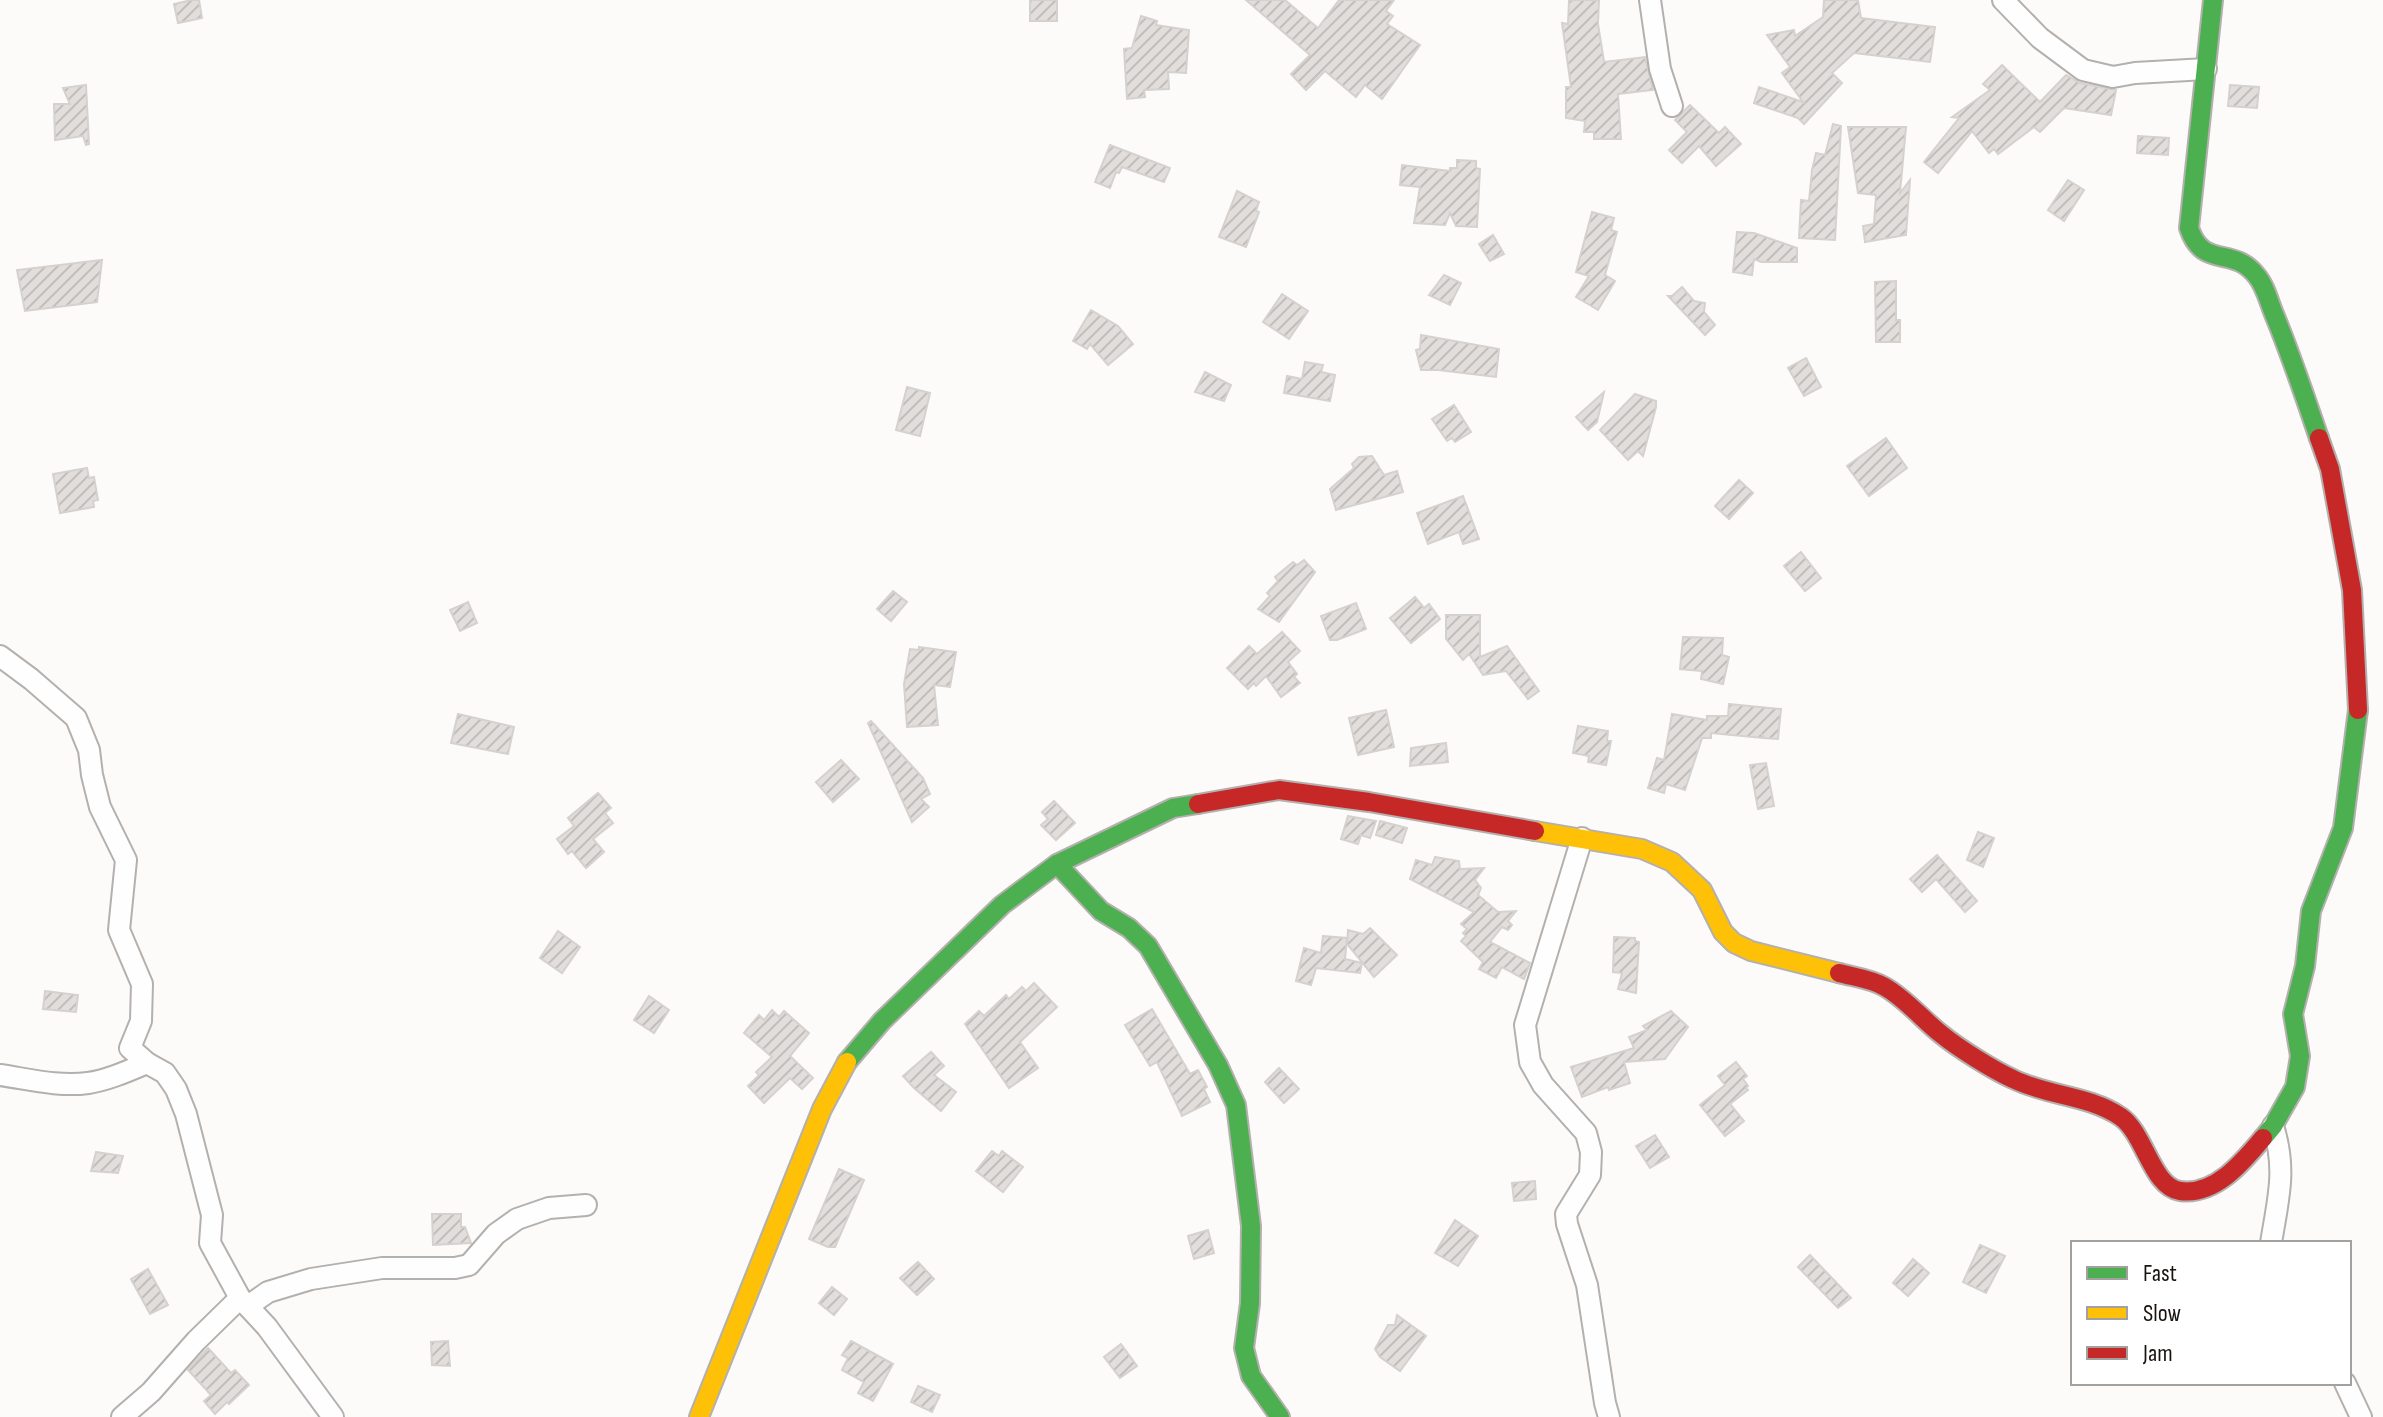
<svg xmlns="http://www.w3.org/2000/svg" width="2383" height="1417" font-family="'Sofia Sans Condensed',sans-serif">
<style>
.building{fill:url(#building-hatch);stroke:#d5d1cf;stroke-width:2}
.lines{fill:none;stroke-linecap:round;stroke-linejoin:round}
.street-casing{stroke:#b3b0ae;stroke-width:24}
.fast-casing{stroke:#b3b0ae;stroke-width:22}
.slow-casing{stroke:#b3b0ae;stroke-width:22}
.jam-casing{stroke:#b3b0ae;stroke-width:22}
.street{stroke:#fffefe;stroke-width:20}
.fast{stroke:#4caf50;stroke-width:18}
.slow{stroke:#ffc107;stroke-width:18}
.jam{stroke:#c62828;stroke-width:18}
</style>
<defs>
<pattern id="building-hatch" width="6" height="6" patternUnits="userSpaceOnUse" patternTransform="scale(2)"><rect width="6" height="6" fill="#e2dedc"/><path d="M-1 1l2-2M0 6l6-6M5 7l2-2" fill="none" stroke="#c1bebc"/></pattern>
</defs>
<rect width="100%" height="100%" fill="#fdfbfa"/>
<g class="building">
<polygon points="192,0 199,0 202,18 178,23 174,4"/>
<rect x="1030" y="0" width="27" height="21"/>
<polygon points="1246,0 1285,0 1318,28 1339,0 1394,0 1386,11 1393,16 1387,24 1420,45 1382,99 1365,85 1356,97 1325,71 1306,90 1291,74 1310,55"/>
<polygon points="1569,0 1599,0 1598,24 1604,62 1645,57 1653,90 1618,94 1621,139 1594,139 1594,132 1584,132 1585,121 1566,118 1566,87 1571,87 1562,23 1568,24"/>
<polygon points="1824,0 1858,0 1861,18 1935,27 1930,62 1854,53 1832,73 1842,83 1804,124 1798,118 1754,103 1759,87 1803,102 1782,73 1790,67 1767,35 1794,30 1795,36 1823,17"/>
<polygon points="1141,16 1157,21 1156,25 1189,30 1186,73 1168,72 1169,89 1144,90 1145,97 1127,99 1124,49 1132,48"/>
<polygon points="2002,65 2040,102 2066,75 2080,83 2116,90 2111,115 2064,108 2040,132 2034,127 1998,154 1994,149 1989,153 1972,131 1938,173 1924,162 1959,118 1952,117 1990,90 1983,84"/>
<polygon points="86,85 89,144 86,145 83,136 55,140 54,104 70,104 63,88"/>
<polygon points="2230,85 2259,87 2257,108 2228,106"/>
<polygon points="1690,105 1719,133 1725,127 1741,144 1716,166 1699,146 1682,163 1669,150 1687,132 1675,120"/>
<polygon points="1833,124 1841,126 1835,240 1799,238 1801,200 1809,201 1812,170 1816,153 1825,155"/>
<polygon points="1848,127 1906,127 1900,193 1910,180 1906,235 1865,242 1863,226 1874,224 1876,195 1858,193"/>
<polygon points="2138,136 2169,138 2168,155 2137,153"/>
<polygon points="1110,145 1170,168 1164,182 1122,167 1119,173 1116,172 1110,188 1095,182"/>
<polygon points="1457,160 1476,161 1476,168 1480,169 1477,227 1456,226 1450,213 1445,225 1414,223 1420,187 1400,185 1402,165 1450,171 1450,168 1457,168"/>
<polygon points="2068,180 2084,190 2064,221 2048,210"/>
<polygon points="1237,191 1259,202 1256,211 1259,212 1246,247 1219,237"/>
<polygon points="1592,212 1614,218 1611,230 1617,232 1605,275 1615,281 1598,310 1576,297 1589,276 1576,272"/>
<polygon points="1737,232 1754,233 1797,248 1797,262 1761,262 1754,259 1752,275 1733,272"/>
<polygon points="1493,235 1504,254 1490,261 1479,244"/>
<polygon points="102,260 97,302 25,311 17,270"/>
<polygon points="1444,275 1461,283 1450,305 1429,295"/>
<polygon points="1896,281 1896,320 1900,320 1900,342 1876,342 1875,282"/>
<polygon points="1682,287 1694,301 1705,303 1704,312 1715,325 1705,335 1668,296 1672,296"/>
<polygon points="1282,294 1308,311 1289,339 1263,322"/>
<polygon points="1091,310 1118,326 1133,344 1108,365 1090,344 1087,349 1073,341"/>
<polygon points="1421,335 1499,349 1496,377 1438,370 1421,370 1416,350 1420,349"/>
<polygon points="1806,358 1821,387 1804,396 1788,368"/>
<polygon points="1305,362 1323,365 1321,372 1335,375 1330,401 1284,393 1287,376 1302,379"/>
<polygon points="1205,372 1231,385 1224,401 1195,392"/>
<polygon points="907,387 930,393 920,436 896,430"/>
<polygon points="1604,392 1597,422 1588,430 1576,417"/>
<polygon points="1635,394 1656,401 1656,407 1643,456 1638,451 1628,460 1600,430"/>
<polygon points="1454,405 1471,432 1455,442 1452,438 1447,441 1432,419"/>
<polygon points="1886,438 1907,468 1869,496 1847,466"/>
<polygon points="1372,456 1384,475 1397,471 1403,492 1336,510 1330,489 1354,468 1352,464 1359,457"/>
<polygon points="87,468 89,478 94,477 98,500 93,501 94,507 60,513 53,474"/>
<polygon points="1739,480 1753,493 1729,519 1715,506"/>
<polygon points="1463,496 1479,539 1463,544 1459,532 1428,544 1417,513"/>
<polygon points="1801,552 1821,578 1805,591 1784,566"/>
<polygon points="1304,560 1315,572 1279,622 1258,609 1270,596 1267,593 1278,581 1275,577 1293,562 1297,565"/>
<polygon points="893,591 907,602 891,621 877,609"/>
<polygon points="1415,597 1424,608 1429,604 1440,619 1411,643 1390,618"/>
<polygon points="468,602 477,623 460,631 450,610"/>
<polygon points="1356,603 1366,629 1337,640 1330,640 1321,616"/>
<polygon points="1446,615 1480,615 1480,657 1507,646 1539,691 1528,699 1506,671 1483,675 1469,654 1463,660 1446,639"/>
<polygon points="1282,632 1300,651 1288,662 1297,674 1294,677 1300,683 1281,697 1266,676 1256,686 1254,683 1248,689 1227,668 1249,646 1257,654"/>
<polygon points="1683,637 1723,638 1722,655 1729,657 1723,684 1701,679 1702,671 1680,669"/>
<polygon points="919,647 956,652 950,687 934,685 938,725 907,727 904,684 910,649 919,650"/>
<polygon points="1729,704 1781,709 1778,739 1764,738 1762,735 1762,738 1711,733 1711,738 1702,738 1685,790 1666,784 1664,793 1648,788 1657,758 1664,760 1672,714 1707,720 1707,716 1728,716"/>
<polygon points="1386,710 1394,747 1358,755 1349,718"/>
<polygon points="458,714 514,727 508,754 451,743"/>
<polygon points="871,721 923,778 930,794 921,799 929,807 912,822 868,723"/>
<polygon points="1578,726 1608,731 1607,741 1611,741 1606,765 1588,762 1589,756 1573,753"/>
<polygon points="1446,743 1448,762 1410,766 1411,748"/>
<polygon points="841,760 859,779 833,802 816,782"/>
<polygon points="1766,763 1774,806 1758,809 1750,765"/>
<polygon points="598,793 611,808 605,813 613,823 593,839 604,852 586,868 572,851 568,854 557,839 574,826 568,818"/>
<polygon points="1054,801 1075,823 1056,840 1041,825 1048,819 1042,812"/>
<polygon points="1348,816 1376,821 1370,838 1361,835 1358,844 1341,839"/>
<polygon points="1380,821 1407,828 1402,843 1376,835"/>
<polygon points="1978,832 1994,838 1983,867 1967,860"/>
<polygon points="1937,855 1977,901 1965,912 1936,879 1922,892 1910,879"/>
<polygon points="1435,857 1459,861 1460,869 1484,868 1475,880 1481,888 1478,895 1498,912 1516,911 1508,921 1512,925 1508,930 1502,927 1490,942 1530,963 1524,979 1502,967 1496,978 1479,969 1483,962 1461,941 1466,936 1463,933 1467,929 1461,924 1474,912 1410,879 1416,860 1432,865"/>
<polygon points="1370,928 1397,955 1374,977 1347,944 1348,930 1363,934"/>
<polygon points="558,931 580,947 562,973 540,958"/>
<polygon points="1323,936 1347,938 1345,959 1362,963 1360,973 1316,968 1311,985 1296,981 1304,948 1321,953"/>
<polygon points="1614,937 1635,938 1635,941 1639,942 1636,993 1618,989 1622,973 1613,972"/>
<polygon points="1034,983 1057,1007 1020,1042 1038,1068 1009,1088 965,1024 979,1011 984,1016 1006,995 1009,999 1022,987 1026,991"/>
<polygon points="45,991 78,995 76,1012 43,1009"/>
<polygon points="649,996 669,1010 654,1033 634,1020"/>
<polygon points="1152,1009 1190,1074 1198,1070 1207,1087 1204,1089 1210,1102 1182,1116 1157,1062 1150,1066 1125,1025"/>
<polygon points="772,1010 779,1017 784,1011 809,1033 790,1056 813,1078 802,1089 790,1078 764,1103 748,1086 759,1075 756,1072 772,1057 744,1033 759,1015 764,1020"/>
<polygon points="1671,1011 1688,1027 1665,1059 1624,1062 1630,1083 1609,1090 1608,1087 1582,1097 1571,1067 1634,1048 1629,1037 1647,1030 1643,1026"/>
<polygon points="931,1052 944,1066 934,1075 956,1092 941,1111 914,1088 903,1076"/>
<polygon points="1736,1062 1747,1076 1743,1079 1748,1086 1746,1088 1748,1090 1730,1104 1744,1121 1725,1136 1700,1105 1725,1085 1718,1076"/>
<polygon points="1279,1068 1299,1089 1284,1103 1265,1082"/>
<polygon points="1655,1135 1669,1157 1650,1168 1636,1146"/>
<polygon points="992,1151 999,1156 1002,1151 1023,1167 1003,1192 976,1171"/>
<polygon points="96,1152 123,1156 118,1173 91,1171"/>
<polygon points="839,1169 864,1180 835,1247 828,1247 809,1239"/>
<polygon points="1535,1181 1536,1199 1514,1201 1512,1183"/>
<polygon points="432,1214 461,1214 461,1227 465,1227 471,1243 433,1245"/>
<polygon points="1455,1220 1478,1236 1458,1266 1435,1253"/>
<polygon points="1208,1230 1214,1253 1194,1259 1188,1236"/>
<polygon points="1980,1245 2005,1256 1986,1293 1963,1282"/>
<polygon points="1810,1255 1851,1298 1838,1308 1798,1267"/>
<polygon points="1913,1259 1929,1273 1908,1296 1893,1283"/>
<polygon points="918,1262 934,1279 917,1295 900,1278"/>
<polygon points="148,1269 168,1305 150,1314 131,1279"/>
<polygon points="832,1287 847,1299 834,1315 819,1303"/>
<polygon points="1397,1315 1426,1336 1400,1371 1380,1357 1375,1349 1388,1325 1395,1325"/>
<polygon points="448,1341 450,1366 432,1365 431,1342"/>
<polygon points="851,1341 893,1364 873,1401 858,1393 864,1382 842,1370 848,1358 842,1355"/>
<polygon points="1121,1344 1137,1366 1120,1378 1104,1357"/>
<polygon points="208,1348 231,1373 235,1370 249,1385 229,1404 227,1402 215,1414 204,1401 211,1395 188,1370"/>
<polygon points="918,1386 940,1395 932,1412 911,1402"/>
</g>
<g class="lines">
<g class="street-casing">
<g id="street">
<polyline points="1650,0 1660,69 1672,106"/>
<polyline points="2003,0 2040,38 2083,70 2113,77 2135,73 2206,69"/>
<polyline points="0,656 31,679 76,718 89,750 92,775 100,807 126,860 119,930 142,984 141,1021 130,1048 147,1063"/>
<polyline points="1582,838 1525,1025 1530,1062 1543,1085 1586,1133 1591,1152 1590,1175 1566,1214 1567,1224 1587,1285 1605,1403 1609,1417"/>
<path d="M 0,1075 C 28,1079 59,1087 88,1083 C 108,1080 128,1071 147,1063 L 165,1073 L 176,1089 L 186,1114 L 212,1215 L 210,1243 L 240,1298 L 267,1327 L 333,1417"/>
<path d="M 2271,1243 C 2278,1199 2287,1170 2273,1126"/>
<polyline points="248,1306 268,1292 311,1279 382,1268 455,1268 469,1265 496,1234 517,1219 549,1208 586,1205"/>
<polyline points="2345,1383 2361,1417"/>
<polyline points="122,1417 151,1392 196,1341 240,1298"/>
</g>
</g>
<g class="fast-casing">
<g id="fast">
<path d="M 2213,0 L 2189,228 C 2203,270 2232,245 2256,275 C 2265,285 2269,302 2274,314 C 2291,355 2305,397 2319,438"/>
<polyline points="1057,864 1101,911 1129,928 1148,946 1218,1065 1236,1105 1251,1226 1250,1303 1244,1348 1251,1376 1280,1417"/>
<polyline points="847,1062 882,1021 1002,905 1057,864 1173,808 1198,804"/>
<polyline points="2263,1138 2273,1126 2295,1087 2300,1056 2293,1014 2305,966 2311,911 2343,828 2358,710"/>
</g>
</g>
<g class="slow-casing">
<g id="slow">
<polyline points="1535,831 1642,849 1672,862 1702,890 1723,932 1734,943 1751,951 1839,973"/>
<polyline points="699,1417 822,1109 847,1062"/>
</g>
</g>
<g class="jam-casing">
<g id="jam">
<polyline points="2319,438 2330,469 2352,590 2358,710"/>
<polyline points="1198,804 1279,790 1369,802 1535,831"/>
<path d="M 1839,973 C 1854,977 1872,979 1885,987 C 1906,999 1922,1019 1941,1034 C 1958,1048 1993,1070 2013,1079 C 2047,1096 2089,1095 2121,1117 C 2145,1134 2152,1187 2180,1191 C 2215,1196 2243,1162 2263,1138"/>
</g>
</g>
<use href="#street" class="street"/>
<use href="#fast" class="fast"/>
<use href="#slow" class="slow"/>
<use href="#jam" class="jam"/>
</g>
<rect x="2071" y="1241" width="280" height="144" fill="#ffffff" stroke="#a3a19f" stroke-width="2"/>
<rect x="2087" y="1267" width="40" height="12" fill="#4caf50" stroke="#a3a19f" stroke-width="2"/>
<text x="2143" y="1281" font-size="24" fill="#191310">Fast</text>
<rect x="2087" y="1307" width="40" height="12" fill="#ffc107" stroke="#a3a19f" stroke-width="2"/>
<text x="2143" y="1321" font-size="24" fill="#191310">Slow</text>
<rect x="2087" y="1347" width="40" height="12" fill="#c62828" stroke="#a3a19f" stroke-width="2"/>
<text x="2143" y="1361" font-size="24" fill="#191310">Jam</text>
</svg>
